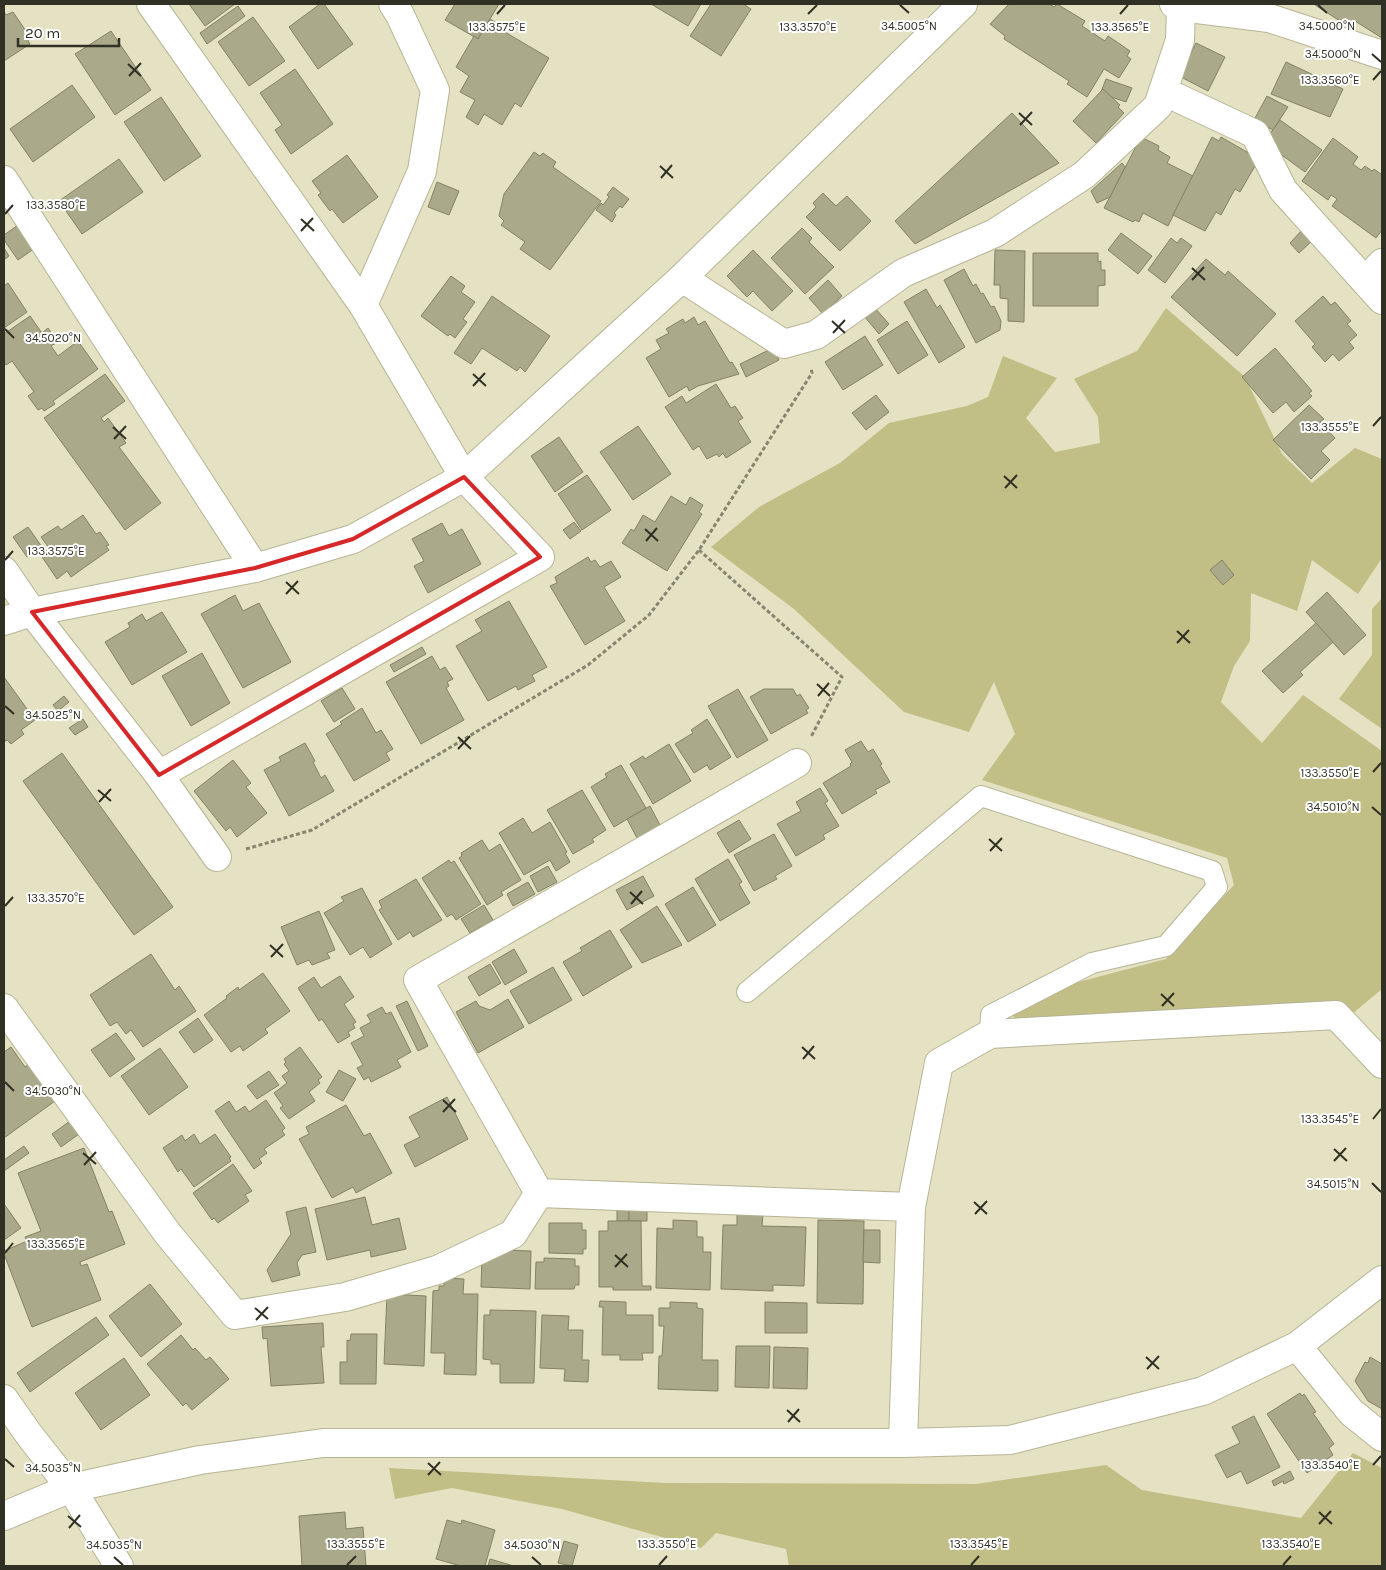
<svg xmlns="http://www.w3.org/2000/svg" width="1386" height="1570" font-family="Karla,sans-serif">
<style>
.green{fill:#c1be86}
.building{fill:#aaa98a;stroke:#848265}
.lines{fill:none;stroke-linecap:round;stroke-linejoin:round}
.lane-casing{stroke:#b6b495;stroke-width:22}
.street-casing{stroke:#b6b495;stroke-width:30}
.secondary-casing{stroke:#b6b495;stroke-width:30}
.path{stroke:#86856f;stroke-width:3;stroke-dasharray:4 2.5;stroke-linecap:butt}
.lane{stroke:#fff;stroke-width:20}
.street{stroke:#fff;stroke-width:28}
.secondary{stroke:#fff;stroke-width:28}
.marked{fill:none;stroke:#d62828;stroke-width:4;stroke-linejoin:round}
.ticks{fill:none;stroke:#313024;stroke-width:2}
.ticks-label{font-size:12px;text-anchor:middle;fill:#313024;stroke:#fff;stroke-width:4;stroke-linejoin:round;paint-order:stroke}
</style>
<rect width="100%" height="100%" fill="#e4e2c2"/>
<g class="green">
<polygon points="1166,308 1245,377 1282,454 1312,483 1355,448 1382,459 1382,558 1358,594 1312,560 1297,611 1251,593 1250,641 1234,666 1221,702 1262,743 1303,695 1382,751 1382,989 1352,1014 1016,1026 1013,1014 1067,985 1166,959 1234,885 1227,858 982,780 1015,734 994,682 969,732 904,712 794,609 711,547 759,507 840,463 889,423 967,406 988,397 1003,356 1057,378 1026,418 1055,452 1100,443 1098,417 1074,379 1137,351"/>
<polygon points="1382,598 1382,729 1339,699 1372,655 1372,609"/>
<polygon points="1353,1453 1382,1468 1382,1566 789,1566 786,1549 716,1533 701,1548 562,1509 452,1488 395,1499 389,1468 666,1483 976,1484 1106,1465 1142,1490 1301,1518"/>
</g>
<g class="building">
<polygon points="189,4 235,4 205,26"/>
<polygon points="320,4 324,4 353,44 318,69 289,27"/>
<polygon points="455,4 499,4 478,39 445,20"/>
<polygon points="651,4 701,4 688,26"/>
<polygon points="711,4 743,4 751,9 721,56 690,36"/>
<polygon points="1009,4 1049,4 1054,7 1057,4 1085,21 1082,26 1105,41 1108,36 1130,51 1127,56 1131,59 1119,78 1104,69 1087,97 1067,84 1069,81 1004,39 1005,36 990,24"/>
<polygon points="1316,4 1382,4 1382,38 1355,21 1351,28 1315,5"/>
<polygon points="238,6 245,16 207,44 200,33"/>
<polygon points="4,12 6,15 13,12 28,34 25,35 30,44 4,61"/>
<polygon points="253,17 285,61 249,86 218,42"/>
<polygon points="490,19 500,25 498,28 549,58 521,107 515,103 502,125 484,114 478,125 466,117 475,100 460,92 469,76 456,67 474,36 478,39"/>
<polygon points="111,31 151,90 115,115 75,54"/>
<polygon points="1196,43 1225,57 1208,91 1179,76"/>
<polygon points="1286,62 1343,89 1330,117 1271,94"/>
<polygon points="295,69 333,124 291,154 275,130 282,125 260,93"/>
<polygon points="1106,79 1132,88 1126,102 1111,97 1103,89 1101,92"/>
<polygon points="72,85 95,117 33,162 10,129"/>
<polygon points="1103,89 1120,105 1118,107 1124,113 1096,143 1073,121"/>
<polygon points="1267,96 1288,107 1273,130 1254,120"/>
<polygon points="161,97 201,156 164,181 124,122"/>
<polygon points="1012,113 1059,163 915,244 895,221"/>
<polygon points="1280,120 1322,150 1305,172 1264,142"/>
<polygon points="1141,137 1159,146 1158,150 1170,157 1167,163 1193,176 1168,226 1143,213 1139,222 1135,220 1133,222 1104,208"/>
<polygon points="1212,137 1219,141 1221,137 1259,159 1240,192 1235,189 1221,215 1216,212 1205,231 1173,215"/>
<polygon points="1333,138 1358,157 1353,164 1361,170 1365,166 1372,171 1374,169 1382,175 1382,230 1376,238 1332,206 1337,199 1331,195 1328,200 1302,181"/>
<polygon points="534,152 540,156 543,153 556,162 553,167 601,201 550,270 520,249 525,242 501,225 504,221 499,216 504,194"/>
<polygon points="347,155 378,197 343,223 332,209 330,211 318,195 321,193 312,181"/>
<polygon points="119,159 143,192 82,234 59,201"/>
<polygon points="1122,163 1125,167 1110,197 1097,203 1091,191"/>
<polygon points="437,182 459,191 449,215 428,207"/>
<polygon points="613,187 629,199 622,208 620,206 614,213 616,215 612,222 596,210 601,203 603,205 609,197 607,195"/>
<polygon points="823,193 836,206 847,196 871,221 840,251 806,217 816,207 813,203"/>
<polygon points="21,223 38,246 18,260 4,240 4,235"/>
<polygon points="802,228 812,238 809,242 834,267 805,294 771,258"/>
<polygon points="1304,228 1314,239 1299,253 1290,243"/>
<polygon points="1121,233 1152,256 1138,274 1108,250"/>
<polygon points="1171,238 1177,243 1181,238 1192,246 1165,283 1148,270"/>
<polygon points="4,248 9,256 4,260"/>
<polygon points="753,250 793,291 772,311 753,291 747,297 727,276"/>
<polygon points="995,250 1025,251 1024,322 1008,321 1008,299 1000,298 1000,285 994,285"/>
<polygon points="1033,253 1098,253 1098,262 1101,261 1101,270 1105,270 1105,285 1098,286 1098,306 1033,306"/>
<polygon points="1206,259 1225,275 1228,271 1276,314 1237,356 1171,297"/>
<polygon points="964,269 973,286 976,284 981,294 983,293 991,307 994,306 1001,321 1000,330 976,343 944,280"/>
<polygon points="451,276 465,286 461,292 475,302 463,319 467,322 455,338 450,334 448,336 421,316"/>
<polygon points="828,280 842,296 823,314 809,298"/>
<polygon points="8,283 27,312 4,328 4,286"/>
<polygon points="926,289 937,308 940,305 965,347 939,363 904,302"/>
<polygon points="492,296 550,336 525,372 520,367 517,371 482,348 471,364 454,353"/>
<polygon points="1323,296 1331,305 1335,302 1351,321 1347,324 1357,335 1349,342 1354,348 1339,361 1333,354 1325,362 1312,347 1315,344 1295,321"/>
<polygon points="874,307 889,324 879,334 864,316"/>
<polygon points="30,316 42,333 48,328 58,342 51,346 58,356 78,341 98,369 53,401 55,404 44,411 42,408 38,410 28,396 34,392 12,361 6,365 4,362 4,334"/>
<polygon points="694,317 698,325 705,321 730,363 732,362 739,374 698,386 689,391 687,386 669,397 646,358 661,349 656,340 669,333 666,329 683,319 685,323"/>
<polygon points="907,321 928,355 898,374 877,340"/>
<polygon points="865,336 883,365 843,390 825,362"/>
<polygon points="773,348 779,360 746,377 740,364"/>
<polygon points="1275,348 1312,391 1309,393 1312,396 1294,412 1286,402 1273,413 1242,377"/>
<polygon points="105,374 125,401 101,418 104,422 108,418 126,443 119,447 161,503 125,530 44,418"/>
<polygon points="716,384 731,408 735,406 743,418 738,421 751,442 726,458 723,453 719,457 717,454 707,459 699,446 693,450 665,407 682,396 686,403"/>
<polygon points="876,395 889,412 866,430 852,413"/>
<polygon points="1309,405 1324,419 1320,422 1335,438 1321,451 1330,460 1311,479 1273,440"/>
<polygon points="638,426 671,474 633,500 600,452"/>
<polygon points="559,437 583,472 555,492 531,456"/>
<polygon points="587,475 611,510 582,530 558,494"/>
<polygon points="671,496 686,505 690,497 703,505 699,512 702,514 667,571 622,543 631,529 634,531 643,515 655,522"/>
<polygon points="83,515 96,534 100,532 109,545 106,546 109,550 71,577 67,571 57,579 40,554 49,548 41,537 58,526 61,530"/>
<polygon points="574,522 581,531 570,539 563,530"/>
<polygon points="442,523 449,536 462,529 481,564 428,593 414,566 424,561 412,539"/>
<polygon points="28,527 42,547 27,557 13,537"/>
<polygon points="588,557 591,562 595,560 600,567 611,561 621,577 604,587 625,621 585,645 550,586 557,583 555,577"/>
<polygon points="1222,560 1234,575 1223,585 1210,570"/>
<polygon points="1327,592 1366,635 1344,655 1306,612"/>
<polygon points="235,595 243,611 259,603 291,662 243,688 201,614"/>
<polygon points="509,601 547,667 532,675 535,681 518,690 516,686 488,701 456,646 482,631 475,620"/>
<polygon points="162,612 187,652 132,685 105,642 130,627 128,623 142,614 146,621"/>
<polygon points="1316,623 1333,642 1300,672 1303,675 1283,693 1262,671"/>
<polygon points="422,647 426,654 394,672 390,665"/>
<polygon points="202,653 230,703 191,726 162,676"/>
<polygon points="432,656 440,670 445,667 453,679 447,682 449,686 446,688 464,720 421,744 386,682"/>
<polygon points="4,677 35,720 21,730 24,734 11,744 7,740 4,742"/>
<polygon points="342,688 355,709 334,722 321,701"/>
<polygon points="738,689 768,740 737,758 708,706"/>
<polygon points="764,689 793,689 797,696 800,694 809,708 806,710 808,713 771,734 750,697"/>
<polygon points="64,696 69,702 58,711 53,705"/>
<polygon points="362,708 376,733 381,730 393,749 386,753 390,760 354,781 326,734 342,724 340,722"/>
<polygon points="83,719 88,727 75,735 69,728"/>
<polygon points="707,719 731,757 710,770 707,765 694,773 675,744 693,733 691,730"/>
<polygon points="861,741 868,752 873,749 882,764 880,765 890,782 875,790 877,793 842,814 823,783 851,766 850,764 852,762 845,750"/>
<polygon points="305,743 315,761 313,762 321,778 325,775 334,791 289,816 264,770 281,761 279,757"/>
<polygon points="669,744 691,781 653,804 630,764 643,756 645,759"/>
<polygon points="62,753 173,907 134,935 23,781"/>
<polygon points="233,760 251,783 246,787 267,813 237,837 230,827 226,831 194,791"/>
<polygon points="621,765 646,808 614,827 591,787 607,777 605,774"/>
<polygon points="820,788 828,801 825,803 839,826 823,835 825,839 796,856 777,824 801,811 796,802"/>
<polygon points="582,790 606,830 592,839 594,842 573,854 547,810"/>
<polygon points="650,806 660,825 637,838 627,819"/>
<polygon points="523,818 532,833 550,822 567,852 565,853 570,862 556,871 550,860 524,875 499,833"/>
<polygon points="739,820 751,839 729,853 717,833"/>
<polygon points="774,834 792,866 775,876 777,879 754,891 734,855"/>
<polygon points="482,840 489,851 500,844 521,880 501,892 503,895 487,905 459,858 462,856 461,853"/>
<polygon points="728,859 742,882 739,884 750,903 720,921 695,879"/>
<polygon points="449,860 451,863 454,861 481,904 456,920 452,914 447,917 422,878"/>
<polygon points="548,866 557,882 538,892 530,876"/>
<polygon points="643,876 654,896 627,910 616,890"/>
<polygon points="416,879 442,920 413,937 410,932 398,940 379,910 382,908 379,901"/>
<polygon points="528,882 535,894 513,906 507,894"/>
<polygon points="693,887 716,925 688,942 665,904"/>
<polygon points="362,888 392,944 370,958 363,947 350,955 324,913 344,901 341,897"/>
<polygon points="484,905 493,920 470,933 461,919"/>
<polygon points="657,906 682,945 642,963 620,930"/>
<polygon points="319,911 335,950 327,953 330,958 312,965 309,960 297,965 281,927"/>
<polygon points="610,930 632,967 583,996 563,962 582,951 580,948"/>
<polygon points="514,949 527,972 505,985 492,962"/>
<polygon points="151,954 175,990 179,986 196,1011 143,1047 131,1030 126,1034 117,1022 110,1026 90,995"/>
<polygon points="490,964 501,983 479,996 468,977"/>
<polygon points="553,967 572,1000 529,1024 510,991"/>
<polygon points="263,973 290,1011 265,1029 268,1033 243,1051 240,1046 231,1052 204,1015 227,998 226,996 238,987 239,990"/>
<polygon points="340,976 354,997 344,1004 356,1022 353,1024 355,1028 348,1032 350,1036 338,1043 322,1019 319,1021 298,988 314,977 321,988"/>
<polygon points="508,999 524,1027 478,1053 456,1012 476,1001 479,1006 490,1010"/>
<polygon points="407,1001 428,1046 418,1051 396,1006"/>
<polygon points="382,1007 386,1014 391,1012 411,1052 397,1060 401,1067 371,1082 369,1077 364,1080 357,1068 363,1065 351,1043 364,1036 360,1028 371,1022 367,1015"/>
<polygon points="198,1018 213,1040 194,1053 179,1032"/>
<polygon points="116,1033 135,1059 110,1077 91,1050"/>
<polygon points="11,1047 25,1067 29,1064 55,1101 4,1138 4,1052"/>
<polygon points="300,1047 322,1077 318,1080 320,1083 309,1092 315,1101 289,1119 280,1108 283,1106 274,1093 287,1083 282,1076 289,1071 284,1064 286,1062 284,1059"/>
<polygon points="160,1048 188,1087 149,1115 121,1076"/>
<polygon points="339,1070 356,1079 343,1101 326,1092"/>
<polygon points="269,1071 279,1085 257,1099 247,1086"/>
<polygon points="447,1097 468,1139 415,1167 404,1145 420,1137 409,1117"/>
<polygon points="266,1100 285,1128 282,1131 285,1135 264,1149 267,1153 259,1159 262,1163 254,1169 215,1111 229,1101 236,1112 245,1106 249,1112"/>
<polygon points="346,1105 364,1136 370,1133 392,1173 356,1193 353,1187 332,1198 299,1139 309,1134 306,1127"/>
<polygon points="77,1116 86,1129 61,1147 52,1134"/>
<polygon points="194,1134 200,1144 215,1134 231,1157 229,1158 231,1161 194,1187 181,1169 178,1172 163,1148 182,1135 185,1141"/>
<polygon points="24,1146 29,1153 4,1171 4,1160"/>
<polygon points="84,1148 109,1212 112,1211 125,1244 80,1262 81,1266 87,1264 101,1300 32,1327 4,1254 4,1251 27,1241 25,1237 41,1231 18,1173"/>
<polygon points="233,1164 252,1191 245,1195 249,1201 218,1223 214,1218 212,1220 193,1193"/>
<polygon points="365,1197 372,1225 399,1218 406,1249 371,1257 370,1250 327,1260 315,1209"/>
<polygon points="617,1197 629,1203 629,1221 617,1221"/>
<polygon points="647,1202 647,1221 629,1221 629,1203"/>
<polygon points="4,1204 21,1228 4,1240"/>
<polygon points="306,1207 316,1252 302,1255 297,1263 300,1275 272,1282 267,1270 291,1234 286,1212"/>
<polygon points="737,1213 763,1214 762,1226 806,1227 804,1286 773,1285 773,1291 721,1289 723,1225 737,1225"/>
<polygon points="673,1220 697,1221 697,1237 703,1237 703,1252 711,1252 710,1290 656,1288 657,1228 673,1229"/>
<polygon points="818,1220 864,1221 863,1304 817,1303"/>
<polygon points="608,1221 641,1221 642,1286 651,1286 651,1290 613,1290 613,1287 599,1287 599,1231 608,1231"/>
<polygon points="549,1223 582,1223 582,1230 586,1230 586,1249 583,1249 583,1254 549,1253"/>
<polygon points="864,1230 880,1230 880,1263 863,1262"/>
<polygon points="500,1250 531,1251 530,1289 481,1287 482,1258"/>
<polygon points="544,1258 575,1259 575,1266 579,1266 579,1285 575,1285 574,1289 535,1289 536,1262 544,1262"/>
<polygon points="444,1278 464,1279 463,1294 478,1294 476,1375 444,1374 445,1353 431,1353 433,1291 439,1290 439,1286 444,1286"/>
<polygon points="150,1284 182,1324 141,1357 109,1316"/>
<polygon points="387,1294 426,1296 424,1366 384,1364"/>
<polygon points="600,1301 626,1302 626,1315 653,1315 653,1353 642,1353 643,1360 620,1360 620,1355 602,1355 603,1307 599,1307"/>
<polygon points="670,1302 697,1303 697,1308 703,1309 702,1360 718,1360 718,1391 658,1389 659,1356 662,1356 664,1326 659,1326 659,1308 670,1308"/>
<polygon points="765,1302 807,1303 807,1333 765,1333"/>
<polygon points="490,1310 536,1311 534,1383 500,1383 500,1364 491,1364 491,1360 483,1359 484,1315 490,1315"/>
<polygon points="542,1315 569,1316 568,1330 583,1330 582,1360 589,1360 588,1382 564,1381 565,1369 540,1368"/>
<polygon points="96,1317 109,1335 30,1392 17,1373"/>
<polygon points="323,1323 324,1347 321,1347 324,1383 271,1386 267,1338 263,1339 262,1327"/>
<polygon points="351,1334 377,1334 376,1384 340,1384 340,1362 347,1362 347,1340 350,1341"/>
<polygon points="181,1335 193,1350 195,1348 206,1360 210,1357 229,1379 192,1410 186,1403 183,1406 147,1364"/>
<polygon points="736,1346 770,1346 769,1388 735,1387"/>
<polygon points="774,1347 808,1348 807,1389 773,1388"/>
<polygon points="1370,1357 1382,1364 1382,1409 1368,1401 1355,1381 1365,1362 1368,1363"/>
<polygon points="124,1358 150,1395 101,1430 75,1393"/>
<polygon points="1300,1393 1302,1396 1304,1394 1316,1412 1313,1413 1334,1444 1329,1448 1333,1455 1307,1473 1267,1414"/>
<polygon points="1254,1416 1280,1467 1247,1484 1241,1471 1227,1478 1215,1455 1240,1443 1232,1427"/>
<polygon points="1290,1471 1294,1479 1284,1484 1283,1481 1274,1486 1272,1481"/>
<polygon points="345,1512 346,1529 363,1527 366,1566 302,1566 299,1516"/>
<polygon points="447,1520 461,1524 462,1520 495,1530 485,1566 461,1566 436,1559"/>
<polygon points="564,1541 578,1545 572,1566 558,1563"/>
<polygon points="490,1559 514,1566 488,1566"/>
</g>
<g class="lines">
<g class="lane-casing">
<polyline id="lane" points="747,992 981,796 1212,871 1217,887 1166,946 1092,963 991,1015 990,1034"/>
</g>
<g class="street-casing">
<g id="street">
<polyline points="1174,4 1181,7 1269,18 1382,55"/>
<polyline points="1163,91 1255,134 1283,190 1382,300"/>
<polyline points="4,180 255,568"/>
<polyline points="682,278 784,344 816,335 903,273 995,233 1084,175 1158,106 1180,40 1181,7"/>
<polyline points="1365,281 1382,263"/>
<polyline points="363,305 422,171 435,90 400,15 393,4"/>
<polyline points="4,571 32,612 159,775 540,557 464,477 363,305 151,4"/>
<polyline points="4,621 32,612 255,568 353,539 464,477 682,278 963,4"/>
<polyline points="797,763 418,980 539,1193 911,1207"/>
<polyline points="159,775 217,857"/>
<polyline points="4,1008 168,1234 235,1315 345,1297 437,1270 513,1234 539,1193"/>
<polyline points="1297,1346 1351,1412 1382,1437"/>
<polyline points="903,1443 911,1207 939,1063 990,1034 1336,1015 1382,1064"/>
</g>
</g>
<g class="secondary-casing">
<g id="secondary">
<polyline points="4,1399 30,1436 71,1488 119,1566"/>
<polyline points="4,1516 71,1488 200,1460 323,1443 903,1443 1010,1440 1203,1391 1297,1346 1382,1280"/>
</g>
</g>
<g class="path">
<polyline points="699,550 842,677 811,737"/>
<polyline points="246,849 312,830 588,665 649,615 699,550 812,373 811,368"/>
</g>
<use href="#lane" class="lane"/>
<use href="#street" class="street"/>
<use href="#secondary" class="secondary"/>
</g>
<path class="marked" d="M 464,477 L 540,557 L 159,775 L 32,612 L 255,568 L 353,539 Z"/>
<path class="ticks" d="M 900,5 L 909,13M 1318,5 L 1327,13M 497,14 L 505,5M 808,14 L 817,5M 1120,14 L 1128,5M 1372,54 L 1381,62M 128,64 L 141,76M 129,76 L 141,63M 1373,80 L 1381,71M 1019,113 L 1032,125M 1020,125 L 1032,112M 660,166 L 673,178M 661,178 L 672,165M 5,214 L 13,205M 301,219 L 314,231M 301,231 L 313,218M 1192,268 L 1205,280M 1192,280 L 1204,267M 832,321 L 845,333M 5,329 L 14,338M 833,333 L 845,320M 473,374 L 486,386M 473,386 L 485,373M 1373,426 L 1381,417M 113,427 L 126,439M 114,439 L 126,426M 1004,476 L 1017,488M 1005,488 L 1017,475M 645,529 L 658,541M 646,541 L 657,528M 5,560 L 13,551M 286,582 L 299,594M 286,594 L 298,581M 1177,631 L 1190,643M 1177,643 L 1189,630M 817,684 L 830,696M 818,696 L 829,683M 5,706 L 14,714M 458,737 L 471,749M 458,749 L 470,736M 1373,772 L 1381,763M 98,790 L 111,801M 99,802 L 111,789M 1372,807 L 1381,815M 989,839 L 1002,851M 990,851 L 1002,838M 630,892 L 643,904M 631,904 L 642,891M 5,906 L 13,897M 270,945 L 283,957M 271,957 L 283,944M 1161,994 L 1174,1006M 1162,1006 L 1174,993M 802,1047 L 815,1059M 803,1059 L 814,1046M 5,1082 L 14,1091M 443,1100 L 456,1112M 443,1112 L 455,1099M 1373,1119 L 1381,1109M 1334,1149 L 1347,1161M 83,1153 L 96,1164M 1334,1161 L 1346,1148M 84,1165 L 96,1152M 1372,1183 L 1381,1192M 974,1202 L 987,1214M 975,1214 L 987,1201M 5,1253 L 13,1243M 615,1255 L 628,1267M 615,1267 L 627,1254M 255,1308 L 268,1319M 256,1320 L 268,1307M 1146,1357 L 1159,1369M 1147,1369 L 1159,1356M 787,1410 L 800,1422M 788,1422 L 799,1409M 5,1459 L 14,1467M 428,1463 L 441,1475M 1373,1465 L 1381,1456M 428,1475 L 440,1462M 1319,1512 L 1332,1524M 68,1516 L 81,1527M 1319,1524 L 1331,1511M 69,1528 L 80,1515M 114,1557 L 123,1565M 532,1557 L 541,1565M 347,1565 L 356,1556M 659,1565 L 667,1556M 971,1565 L 979,1556M 1283,1565 L 1291,1556"/>
<g class="ticks-label">
<text x="1327" y="30">34.5000°N</text>
<text x="909" y="30">34.5005°N</text>
<text x="497" y="31">133.3575°E</text>
<text x="808" y="31">133.3570°E</text>
<text x="1120" y="31">133.3565°E</text>
<text x="1333" y="58">34.5000°N</text>
<text x="1330" y="84">133.3560°E</text>
<text x="56" y="209">133.3580°E</text>
<text x="53" y="342">34.5020°N</text>
<text x="1330" y="431">133.3555°E</text>
<text x="56" y="555">133.3575°E</text>
<text x="53" y="719">34.5025°N</text>
<text x="1330" y="777">133.3550°E</text>
<text x="1333" y="811">34.5010°N</text>
<text x="56" y="902">133.3570°E</text>
<text x="53" y="1095">34.5030°N</text>
<text x="1330" y="1123">133.3545°E</text>
<text x="1333" y="1188">34.5015°N</text>
<text x="56" y="1248">133.3565°E</text>
<text x="1330" y="1469">133.3540°E</text>
<text x="53" y="1472">34.5035°N</text>
<text x="356" y="1548">133.3555°E</text>
<text x="667" y="1548">133.3550°E</text>
<text x="979" y="1548">133.3545°E</text>
<text x="1291" y="1548">133.3540°E</text>
<text x="114" y="1549">34.5035°N</text>
<text x="532" y="1549">34.5030°N</text>
</g>
<rect width="1386" height="1570" fill="none" stroke="#313024" stroke-width="10"/>
<path d="M18 38v8h101v-8" fill="none" stroke="#313024" stroke-width="2.5"/>
<text x="25" y="38" font-size="15" fill="#313024" stroke="#ffffff" stroke-width="4" paint-order="stroke">20 m</text>
</svg>
